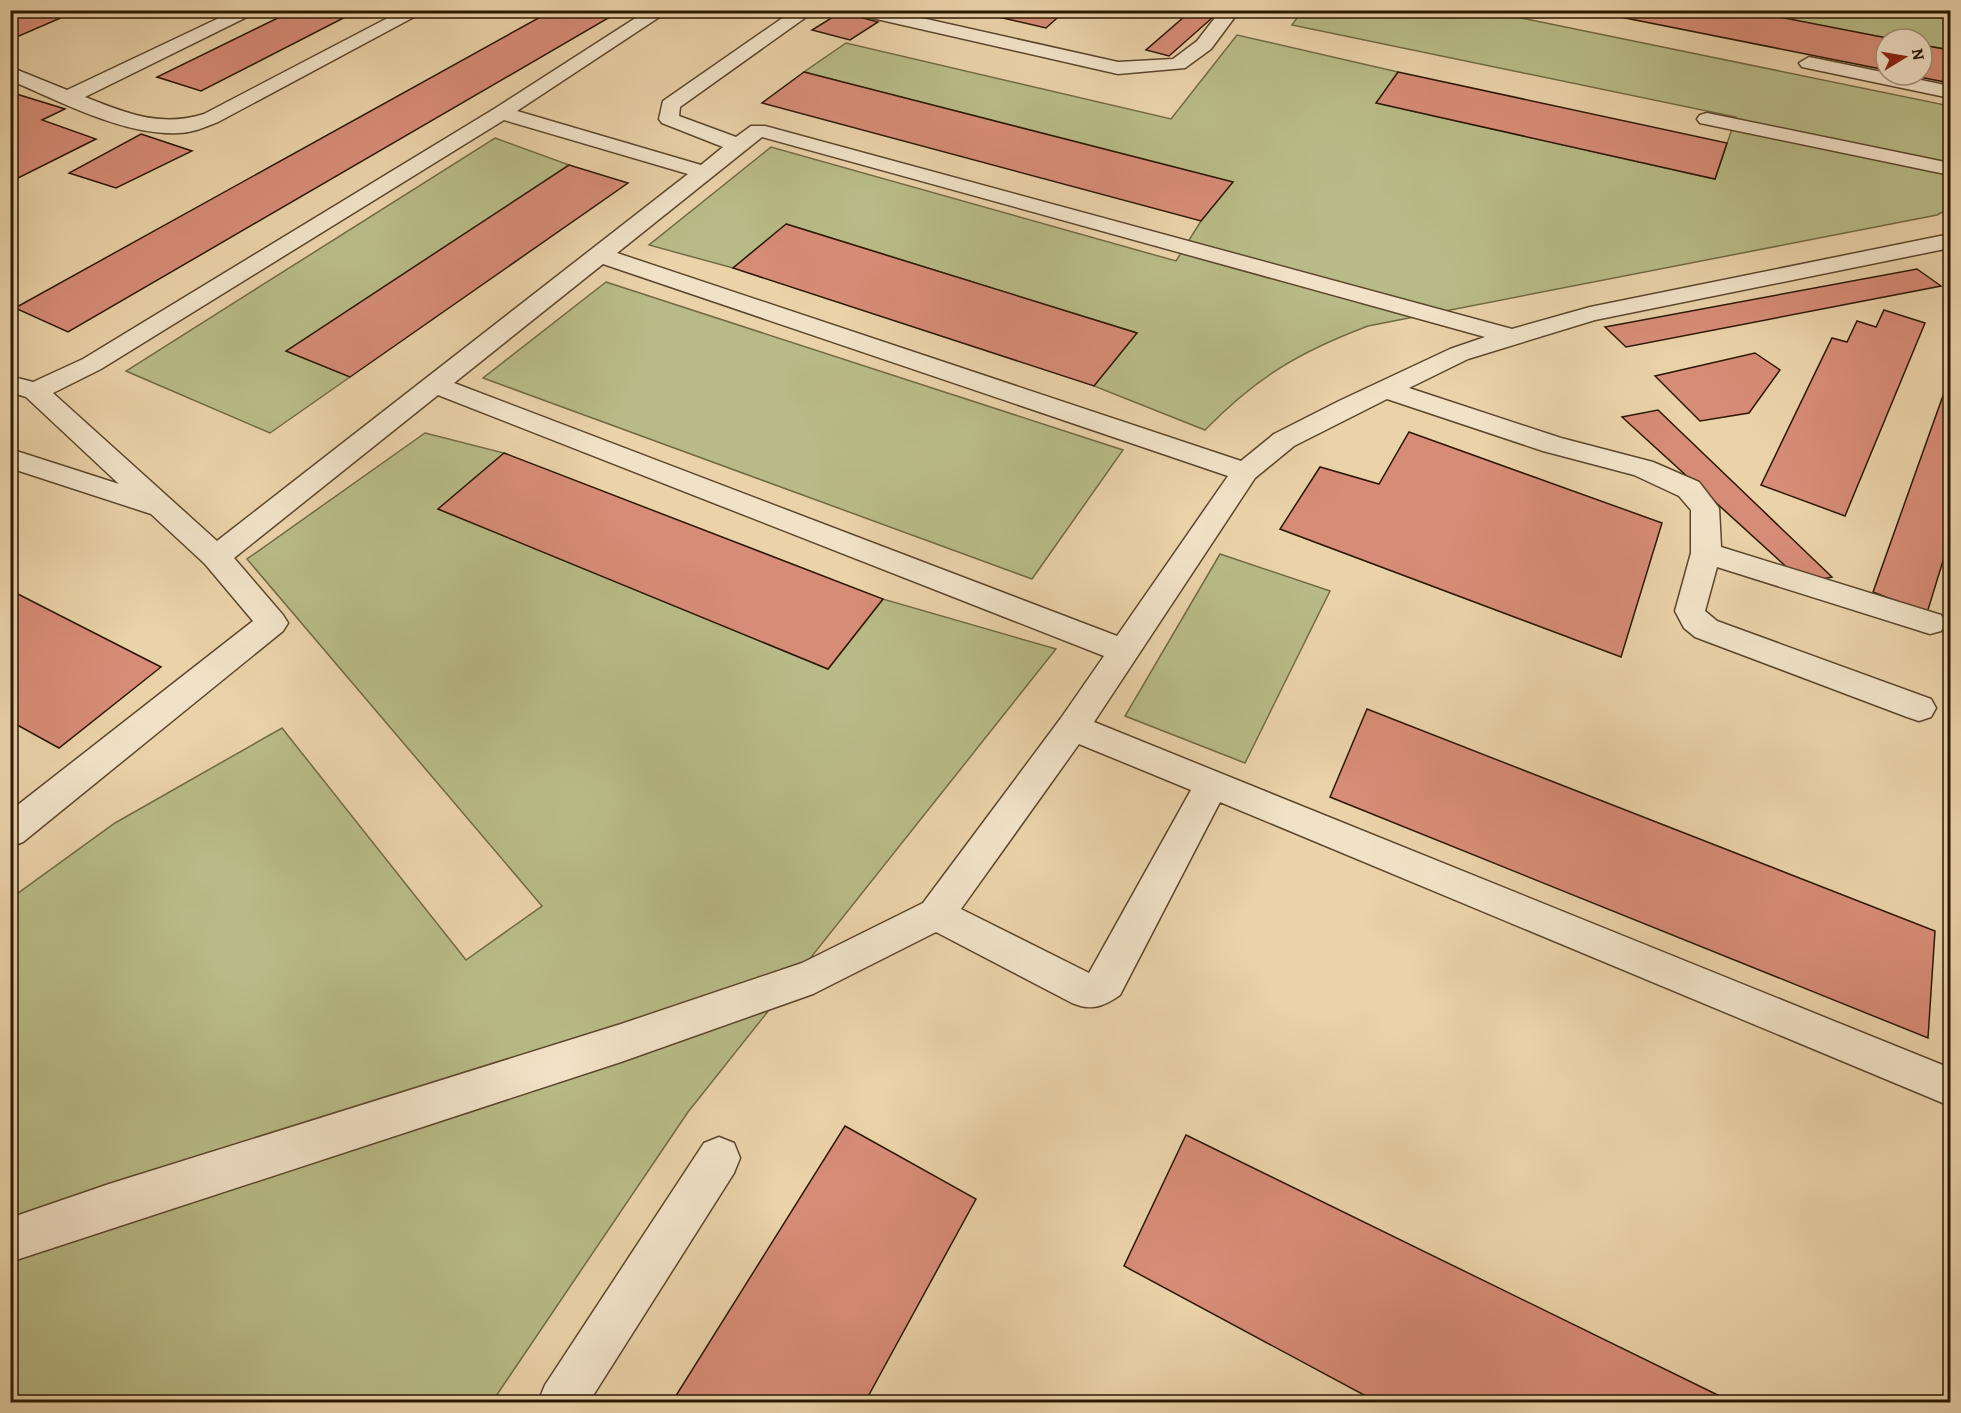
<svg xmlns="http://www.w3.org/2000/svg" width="1961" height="1413" font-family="Alegreya,serif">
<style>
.green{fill:#b8bb87;stroke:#726a44;stroke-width:1.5}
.building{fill:#d78c77;stroke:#2c1802;stroke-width:1.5}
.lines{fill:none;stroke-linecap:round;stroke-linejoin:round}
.minor-casing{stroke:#5c462c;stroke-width:3}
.minor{fill:#f1e2c7;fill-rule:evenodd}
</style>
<rect width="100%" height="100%" fill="#ead2a9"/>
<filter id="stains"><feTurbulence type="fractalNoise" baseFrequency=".00333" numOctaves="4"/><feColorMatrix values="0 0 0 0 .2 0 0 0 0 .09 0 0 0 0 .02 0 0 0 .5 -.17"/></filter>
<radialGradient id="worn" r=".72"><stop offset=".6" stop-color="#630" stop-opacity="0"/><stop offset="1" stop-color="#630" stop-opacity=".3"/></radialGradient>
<g class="green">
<path d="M 1302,11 L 1487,11 L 1950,106 L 1950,208 L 1937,215 L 1368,326 C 1299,352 1257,377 1205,430 L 1094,386 L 1137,333 L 787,224 L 733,268 L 649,245 L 771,147 L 1176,261 L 1201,221 L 1232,183 L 804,72 L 846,43 L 1171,119 L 1237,35 L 1398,72 L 1377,103 L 1715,179 L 1736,117 L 1292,25 Z"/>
<polygon points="1744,11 1950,11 1950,50 1922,45 1922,39 1892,39"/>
<polygon points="495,138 569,165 287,351 350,377 270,433 126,371"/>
<polygon points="606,282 1123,450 1032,579 483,378"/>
<polygon points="425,433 504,453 438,509 828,669 883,599 1056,649 688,1112 492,1402 11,1402 10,899 115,823 282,728 466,960 542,906 247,559"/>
<polygon points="1220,554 1330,591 1245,763 1125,716"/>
</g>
<g class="building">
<polygon points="10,10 79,10 19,36 10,33"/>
<polygon points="294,10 359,10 201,91 157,77"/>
<polygon points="553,10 622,10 68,332 15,308"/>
<polygon points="983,10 1066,10 1046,28 981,13"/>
<polygon points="1192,10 1221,10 1169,56 1146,50"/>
<polygon points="1585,10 1744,10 1892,39 1886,39 1886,70"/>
<polygon points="841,12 878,22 850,40 812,30"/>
<polygon points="1922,45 1950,50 1950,83 1909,75 1922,75"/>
<polygon points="804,72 1233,182 1201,221 762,103"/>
<polygon points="1398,72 1727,143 1715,179 1376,103"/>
<polygon points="10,92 65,109 42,120 96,139 10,182"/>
<polygon points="141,134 192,151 116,188 69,173"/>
<polygon points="569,165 628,183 350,377 286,351"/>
<polygon points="786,224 1137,333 1094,386 733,268"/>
<polygon points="1917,269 1941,286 1626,347 1605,327"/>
<polygon points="1884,310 1925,323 1845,516 1761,485 1832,338 1847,342 1857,321 1876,327"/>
<polygon points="1755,353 1780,370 1749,413 1700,421 1655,376"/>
<polygon points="1950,376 1950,538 1927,613 1873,592"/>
<polygon points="1658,410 1832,577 1804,583 1622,417"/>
<polygon points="1409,432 1662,523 1621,657 1280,529 1320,467 1379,484"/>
<polygon points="504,453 883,599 828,669 438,509"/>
<polygon points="10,590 161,667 59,748 10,721"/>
<polygon points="1367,709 1935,931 1928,1038 1330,797"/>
<polygon points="845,1126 976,1199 865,1402 672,1402"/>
<polygon points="1186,1135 1732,1402 1377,1402 1124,1266"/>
</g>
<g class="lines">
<g class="minor-casing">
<g id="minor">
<path d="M 236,10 L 261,10 L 85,97 C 126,113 160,128 204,114 L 403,10 L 427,10 L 218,122 C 205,127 192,133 178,133 C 125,136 59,101 10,80 L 10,67 L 67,90 Z"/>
<path d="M 648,10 L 670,10 L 517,111 L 701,165 L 723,147 L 662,123 L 659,119 L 663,101 L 794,10 L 816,10 L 680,107 L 679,116 L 736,137 L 751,126 L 765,126 L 1512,329 L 1590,307 L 1950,234 L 1950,248 L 1595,320 L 1468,359 L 1409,388 L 1561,438 L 1653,462 L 1699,482 L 1719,508 L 1721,547 L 1941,615 L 1946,623 L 1941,631 L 1930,634 L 1717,567 L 1705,611 L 1717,621 L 1931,699 L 1936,708 L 1931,717 L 1919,721 L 1907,717 L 1695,637 L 1684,628 L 1675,611 L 1691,553 L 1691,510 L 1679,496 L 1634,475 L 1543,451 L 1387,399 L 1294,446 L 1255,478 L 1094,722 L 1950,1068 L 1950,1106 L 1220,802 L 1120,995 C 1103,1007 1091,1011 1072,1003 L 936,932 L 813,994 L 621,1062 L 10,1262 L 10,1218 L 109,1184 L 621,1024 L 802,963 L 923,903 L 1061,718 L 1104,656 L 438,395 L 234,558 L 283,615 L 288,623 L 283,631 L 23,842 L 10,847 L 10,811 L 253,621 L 205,564 L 151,514 L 10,468 L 10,449 L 119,484 L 26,397 L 10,392 L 10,376 L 33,382 L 83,359 L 494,109 ZM 504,120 L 688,174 L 217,541 L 53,393 L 101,369 ZM 762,137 L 1485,337 L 1450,349 L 1339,401 L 1274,434 L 1241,461 L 617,253 ZM 603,264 L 1228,476 L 1117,636 L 454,383 ZM 1079,744 L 1191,790 L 1089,973 L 961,909 Z"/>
<polygon points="850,10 886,10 1118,62 1173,59 1197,41 1221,10 1240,10 1211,49 1185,68 1118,74 859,15"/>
<polygon points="1809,57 1950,86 1950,98 1802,67 1799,63"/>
<polygon points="1707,113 1950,163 1950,175 1700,123 1697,119 1700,115"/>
<polygon points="719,1137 734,1143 740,1158 734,1173 589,1402 538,1402 545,1385 704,1143"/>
</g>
</g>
<use href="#minor" class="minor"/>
</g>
<rect width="1961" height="1413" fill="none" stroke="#ead2a9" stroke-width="36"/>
<rect x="12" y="12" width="1937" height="1389" fill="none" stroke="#2c1802" stroke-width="3"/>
<rect x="18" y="18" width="1925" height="1377" fill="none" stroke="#2c1802" stroke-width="1.5"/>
<g transform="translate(1904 57) rotate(79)"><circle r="28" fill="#f1e2c7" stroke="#a29178" stroke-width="1.5"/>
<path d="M0-4.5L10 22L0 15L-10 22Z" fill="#8f2418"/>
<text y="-9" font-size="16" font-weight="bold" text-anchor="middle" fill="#2c1802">N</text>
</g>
<rect width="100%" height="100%" filter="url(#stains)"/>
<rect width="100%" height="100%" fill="url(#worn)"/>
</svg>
